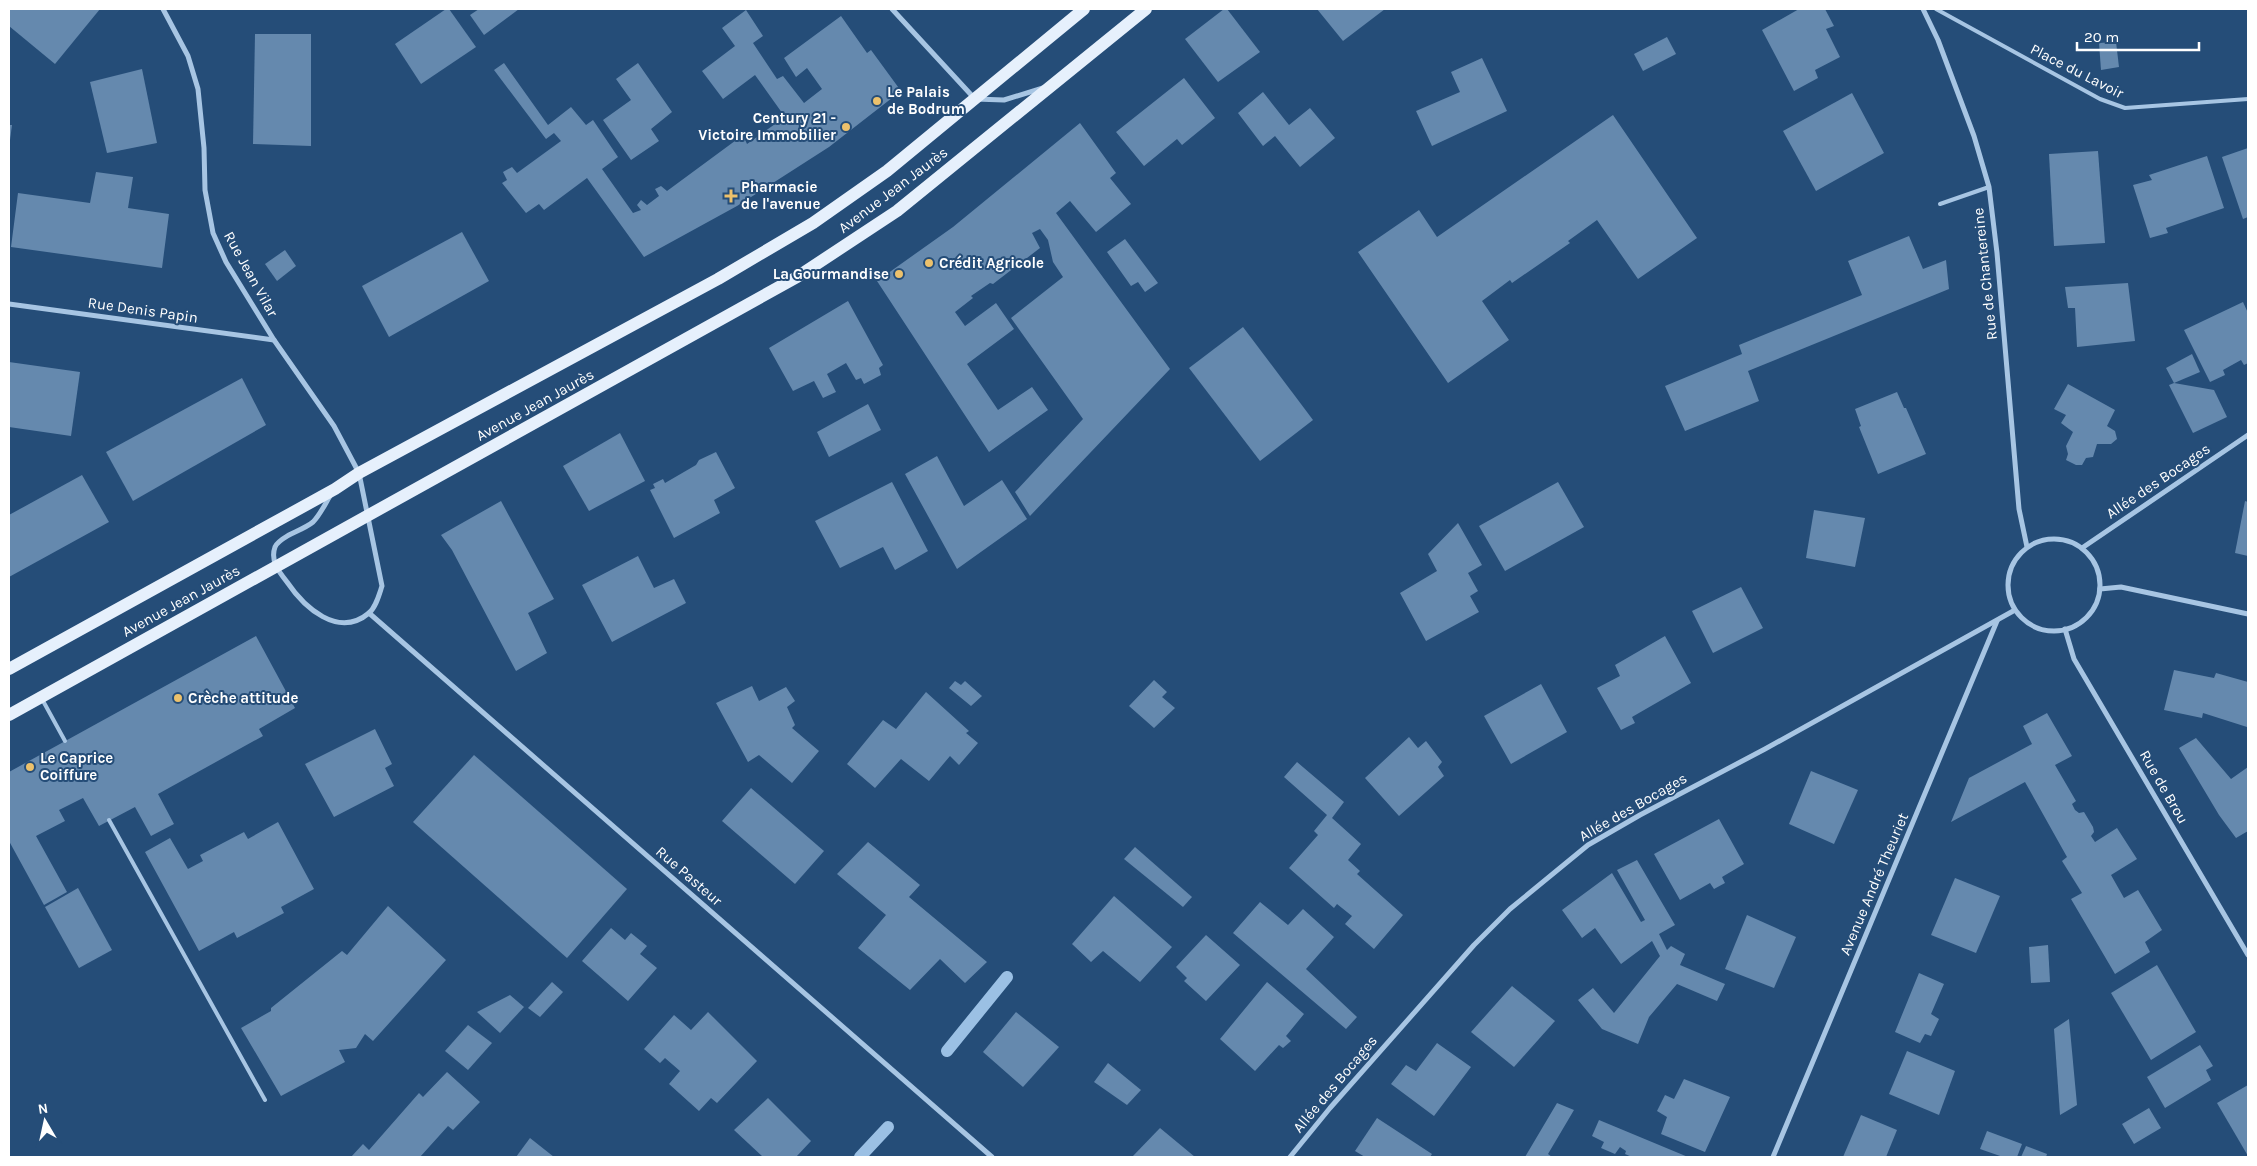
<svg xmlns="http://www.w3.org/2000/svg" width="2257" height="1166" font-family="Karla,sans-serif">
<style>
.lines{fill:none;stroke-linecap:round;stroke-linejoin:round}
.stream{stroke:#9bc0e4;stroke-width:12}
.building{fill:#6589ae}
.lane{stroke:#a7c5e3;stroke-width:4}
.street{stroke:#a7c5e3;stroke-width:5}
.primary{stroke:#e6f0fc;stroke-width:12}
.poi-dot{fill:#ecc16c;stroke:#254d78;stroke-width:2}
.labels{text-anchor:middle;stroke-width:4;stroke-linejoin:round;paint-order:stroke}
.street-label{font-size:15px;fill:#fff;stroke:#254d78}
.poi-label{font-size:15px;font-weight:bold;fill:#fff;stroke:#254d78;text-anchor:start}
</style>
<rect width="100%" height="100%" fill="#254d78"/>
<g class="lines">
<g class="stream">
<polyline points="947,1051 1007,977"/>
<polyline points="860,1157 888,1127"/>
</g>
</g>
<g class="building">
<polygon points="9,9 100,9 55,64 9,26"/>
<polygon points="446,9 449,9 476,47 421,84 395,44"/>
<polygon points="479,9 519,9 484,35 470,15"/>
<polygon points="1224,9 1227,9 1260,52 1218,82 1185,39"/>
<polygon points="1317,9 1385,9 1343,41"/>
<polygon points="1799,9 1825,9 1834,26 1826,29 1840,57 1815,70 1818,78 1794,91 1762,30"/>
<polygon points="746,10 763,36 753,43 777,79 783,76 804,103 822,89 807,68 796,77 784,58 841,16 867,53 871,50 901,91 829,147 737,206 644,257 587,178 544,210 539,204 526,213 502,183 507,180 503,172 512,167 517,173 561,141 554,133 546,139 494,70 504,63 548,125 571,107 586,125 593,120 618,157 602,169 633,213 641,210 637,205 641,200 647,205 659,196 655,189 661,186 667,191 743,135 747,144 785,117 755,75 723,99 702,71 735,46 722,28"/>
<polygon points="255,34 311,34 311,146 253,144"/>
<polygon points="1667,37 1676,54 1643,71 1634,54"/>
<polygon points="2116,42 2119,67 2101,70 2099,43"/>
<polygon points="1482,58 1507,111 1432,146 1416,111 1460,92 1451,72"/>
<polygon points="638,63 672,112 651,129 659,141 631,160 603,120 631,100 616,79"/>
<polygon points="142,69 157,143 107,153 90,82"/>
<polygon points="1184,78 1215,118 1182,145 1177,139 1144,166 1116,132"/>
<polygon points="1263,92 1289,125 1310,108 1335,138 1300,167 1275,136 1263,146 1238,113"/>
<polygon points="1852,93 1884,153 1816,191 1783,131"/>
<polygon points="1613,115 1697,238 1638,279 1597,220 1568,241 1570,243 1512,283 1510,280 1482,301 1509,340 1448,383 1358,252 1419,210 1437,237"/>
<polygon points="1080,123 1116,173 1110,178 1131,204 1096,232 1070,201 1056,213 1170,369 1030,516 1015,492 1083,419 1011,318 1063,277 1053,262 1048,240 1040,229 1032,233 1040,248 993,284 990,283 971,296 973,298 955,312 965,326 996,303 1014,329 967,364 998,410 1032,387 1048,410 989,452 877,281 953,227"/>
<polygon points="9,125 12,125 10,140 9,140"/>
<polygon points="2248,148 2248,217 2243,219 2222,157"/>
<polygon points="2098,151 2105,243 2054,246 2049,154"/>
<polygon points="2207,156 2224,208 2166,228 2168,233 2150,238 2133,185 2152,180 2149,175"/>
<polygon points="96,172 133,177 128,208 169,214 162,268 11,247 18,193 90,203"/>
<polygon points="462,232 489,281 389,337 362,286"/>
<polygon points="1909,236 1923,269 1946,260 1949,289 1748,371 1759,401 1685,431 1665,386 1742,354 1739,345 1862,295 1848,261"/>
<polygon points="1125,239 1158,283 1145,292 1138,282 1131,286 1107,252"/>
<polygon points="285,250 296,266 277,281 265,264"/>
<polygon points="2128,283 2135,341 2077,347 2075,308 2068,308 2065,287"/>
<polygon points="848,301 883,365 879,368 881,375 864,384 861,378 856,380 846,363 827,374 836,392 823,398 814,381 793,391 769,348"/>
<polygon points="2243,302 2248,313 2248,363 2244,365 2241,360 2223,370 2225,375 2210,382 2184,330"/>
<polygon points="1243,327 1313,420 1260,461 1189,368"/>
<polygon points="2192,354 2200,372 2174,383 2166,368"/>
<polygon points="9,362 80,372 71,436 9,427"/>
<polygon points="242,378 266,425 133,501 106,452"/>
<polygon points="2174,383 2214,390 2227,417 2193,433 2169,385"/>
<polygon points="2068,384 2115,410 2107,426 2115,431 2117,439 2111,444 2097,444 2093,457 2086,458 2082,465 2076,465 2066,460 2068,454 2066,446 2073,432 2061,423 2066,415 2054,409"/>
<polygon points="1897,392 1904,408 1906,408 1926,454 1878,474 1859,427 1861,426 1855,409"/>
<polygon points="868,404 881,430 829,457 817,432"/>
<polygon points="620,433 645,481 589,511 563,466"/>
<polygon points="716,452 735,488 714,500 720,513 674,538 650,490 655,488 653,484 663,479 665,483 696,465 699,460"/>
<polygon points="937,456 964,506 1002,480 1027,519 957,569 905,474"/>
<polygon points="82,475 109,522 9,577 9,515"/>
<polygon points="892,482 928,551 895,570 883,547 840,568 815,521"/>
<polygon points="1558,482 1584,527 1505,571 1479,526"/>
<polygon points="501,501 554,599 528,613 547,653 516,671 452,550 441,535"/>
<polygon points="2245,501 2248,502 2248,556 2235,553"/>
<polygon points="1814,510 1865,518 1855,567 1806,558"/>
<polygon points="1458,523 1482,565 1468,573 1478,591 1470,596 1479,612 1426,641 1400,593 1437,571 1428,554"/>
<polygon points="638,556 654,588 674,579 686,603 612,642 582,585"/>
<polygon points="1741,587 1763,628 1713,653 1692,611"/>
<polygon points="256,636 295,708 259,729 263,736 158,794 174,824 151,836 135,807 99,826 83,798 59,810 65,821 36,836 67,892 44,905 9,841 9,772"/>
<polygon points="1665,636 1691,683 1632,717 1635,723 1621,730 1597,688 1620,676 1615,665"/>
<polygon points="2174,670 2214,678 2216,673 2248,682 2247,727 2203,713 2202,718 2164,710"/>
<polygon points="1154,680 1167,692 1162,697 1175,708 1154,728 1129,706"/>
<polygon points="955,681 961,685 965,681 982,696 971,706 949,688"/>
<polygon points="1541,684 1567,732 1511,764 1484,716"/>
<polygon points="752,686 759,701 786,687 795,701 787,707 795,725 792,728 819,751 792,783 759,755 748,762 716,703"/>
<polygon points="926,692 969,731 966,733 978,743 959,765 950,756 929,781 901,759 875,788 847,764 883,720 896,729"/>
<polygon points="2047,713 2072,756 2055,765 2076,801 2072,804 2075,810 2079,813 2084,812 2093,827 2094,832 2091,836 2095,842 2117,828 2137,859 2111,875 2124,898 2138,890 2162,930 2145,942 2150,952 2115,974 2071,899 2082,893 2062,861 2067,857 2025,782 1951,822 1969,778 2032,744 2023,726"/>
<polygon points="375,729 392,764 385,768 394,786 334,817 305,764"/>
<polygon points="1409,737 1418,748 1426,741 1442,762 1438,767 1444,776 1399,816 1365,778"/>
<polygon points="2196,738 2231,779 2248,767 2248,831 2236,838 2219,815 2179,748"/>
<polygon points="474,755 627,889 567,958 413,822"/>
<polygon points="1297,762 1344,802 1332,818 1361,844 1348,860 1360,871 1357,874 1403,915 1374,949 1345,924 1352,916 1337,904 1334,908 1289,868 1318,835 1314,831 1327,815 1284,777"/>
<polygon points="1811,771 1858,790 1834,844 1789,824"/>
<polygon points="751,788 824,851 795,884 722,821"/>
<polygon points="1719,819 1744,864 1722,877 1725,883 1714,889 1710,883 1680,900 1654,854"/>
<polygon points="278,822 314,889 281,907 284,913 237,938 234,932 199,951 145,852 170,838 188,869 203,861 200,855 244,832 248,839"/>
<polygon points="868,842 920,885 909,897 987,962 965,983 940,959 910,990 858,948 886,915 837,874"/>
<polygon points="1135,847 1192,897 1183,907 1124,859"/>
<polygon points="1637,860 1675,925 1659,934 1667,950 1671,946 1685,954 1680,965 1725,984 1717,1001 1677,984 1649,1017 1638,1044 1602,1029 1578,1000 1593,988 1614,1013 1660,956 1652,941 1621,964 1595,928 1582,938 1562,910 1612,873 1641,922 1645,920 1617,870"/>
<polygon points="1955,878 2000,896 1976,953 1931,935"/>
<polygon points="78,888 112,950 79,968 45,907"/>
<polygon points="1114,896 1172,947 1140,982 1103,951 1091,962 1072,944"/>
<polygon points="1260,902 1288,925 1303,909 1334,937 1306,969 1357,1017 1346,1029 1233,933"/>
<polygon points="388,906 446,960 373,1041 365,1034 356,1048 339,1050 345,1062 281,1096 241,1028 271,1011 271,1008 342,951 347,955"/>
<polygon points="1747,915 1796,937 1774,988 1725,969"/>
<polygon points="611,928 625,940 631,933 647,946 640,954 657,968 628,1001 582,961"/>
<polygon points="1206,935 1240,965 1206,1001 1184,981 1187,978 1176,967"/>
<polygon points="2048,945 2050,982 2031,983 2029,947"/>
<polygon points="2157,965 2196,1032 2151,1060 2111,993"/>
<polygon points="1919,973 1944,984 1931,1014 1939,1019 1931,1036 1925,1034 1920,1043 1895,1032"/>
<polygon points="552,982 563,992 540,1017 528,1008"/>
<polygon points="1267,982 1304,1014 1286,1036 1291,1041 1283,1048 1279,1045 1255,1071 1220,1039"/>
<polygon points="1512,986 1555,1021 1514,1067 1471,1032"/>
<polygon points="510,995 524,1007 500,1033 477,1012"/>
<polygon points="708,1012 757,1061 717,1103 711,1098 699,1111 669,1084 680,1071 665,1058 660,1063 644,1049 674,1015 691,1030"/>
<polygon points="1016,1012 1059,1047 1023,1087 983,1052"/>
<polygon points="2069,1019 2077,1105 2060,1115 2054,1029"/>
<polygon points="468,1025 492,1043 468,1070 445,1051"/>
<polygon points="1437,1043 1471,1067 1434,1116 1391,1084 1406,1065 1416,1071"/>
<polygon points="2200,1045 2213,1066 2206,1070 2211,1080 2165,1108 2147,1077"/>
<polygon points="1907,1051 1955,1071 1939,1115 1889,1094"/>
<polygon points="1108,1063 1141,1090 1127,1105 1094,1082"/>
<polygon points="447,1072 480,1102 453,1130 448,1126 420,1157 351,1157 363,1144 369,1150 419,1093 423,1097"/>
<polygon points="1684,1079 1730,1097 1705,1152 1661,1134 1667,1117 1657,1111 1665,1095 1674,1099"/>
<polygon points="2248,1085 2248,1156 2217,1103"/>
<polygon points="768,1098 811,1141 796,1157 763,1157 734,1130"/>
<polygon points="1557,1103 1574,1110 1548,1154 1552,1157 1525,1157"/>
<polygon points="2149,1108 2161,1128 2134,1144 2122,1124"/>
<polygon points="1861,1115 1897,1130 1886,1157 1843,1157"/>
<polygon points="1377,1118 1432,1154 1430,1157 1365,1157 1355,1151"/>
<polygon points="1599,1120 1688,1157 1632,1157 1625,1154 1626,1151 1620,1147 1615,1154 1601,1148 1604,1142 1592,1136"/>
<polygon points="1160,1128 1195,1157 1132,1157"/>
<polygon points="1987,1131 2022,1144 2017,1157 2003,1157 1980,1149"/>
<polygon points="530,1138 554,1157 516,1157"/>
<polygon points="2026,1146 2047,1154 2046,1157 2021,1157"/>
</g>
<g class="lines">
<g class="lane">
<polyline points="1936,9 2100,99 2125,108 2248,99"/>
<polyline points="1940,204 1989,187"/>
<polyline points="42,699 65,741"/>
<polyline points="109,820 265,1100"/>
</g>
<g class="street">
<path d="M 163,9 L 188,56 L 198,89 L 204,148 L 205,190 L 213,233 L 226,262 L 274,340 L 334,426 L 359,473 L 382,586 C 379,595 376,607 369,613 C 338,639 304,607 287,582 C 279,572 270,561 275,547 C 277,542 284,538 289,535 C 297,531 307,527 313,522 C 320,515 325,504 330,496"/>
<polyline points="892,9 975,99 1004,100 1043,88"/>
<polyline points="1923,9 1938,40 1974,136 1989,187 1997,253 2019,509 2027,547"/>
<polyline points="9,304 274,340"/>
<circle cx="2054" cy="585" r="46"/>
<polyline points="2082,548 2248,435"/>
<polyline points="2100,589 2121,587 2248,614"/>
<polyline points="369,613 992,1157"/>
<polyline points="2065,629 2074,659 2248,955"/>
<polyline points="1290,1157 1330,1108 1474,945 1510,909 1588,845 1640,815 1765,749 2015,610"/>
<polyline points="1773,1157 1997,621"/>
</g>
<g class="primary">
<polyline points="9,669 335,489 359,473 718,279 813,223 887,171 1084,9"/>
<polyline points="9,715 797,277 897,211 1146,9"/>
</g>
</g>
<g class="poi-dot">
<circle cx="877" cy="101" r="5"/>
<circle cx="846" cy="127" r="5"/>
<path d="M728.5 188.5h5v5h5v5h-5v5h-5v-5h-5v-5h5z"/>
<circle cx="929" cy="263" r="5"/>
<circle cx="899" cy="274" r="5"/>
<circle cx="178" cy="698" r="5"/>
<circle cx="30" cy="767" r="5"/>
</g>
<g class="labels">
<g class="street-label">
<text transform="translate(2077 71) rotate(27)" y="5">Place du Lavoir</text>
<text transform="translate(893 190) rotate(-37)" y="5">Avenue Jean Jaurès</text>
<text transform="translate(251 274) rotate(61)" y="5">Rue Jean Vilar</text>
<text transform="translate(1985 274) rotate(-96)" y="5">Rue de Chantereine</text>
<text transform="translate(143 310) rotate(8)" y="5">Rue Denis Papin</text>
<text transform="translate(535 405) rotate(-29)" y="5">Avenue Jean Jaurès</text>
<text transform="translate(2158 481) rotate(-34)" y="5">Allée des Bocages</text>
<text transform="translate(181 601) rotate(-29)" y="5">Avenue Jean Jaurès</text>
<text transform="translate(2164 787) rotate(60)" y="5">Rue de Brou</text>
<text transform="translate(1633 807) rotate(-30)" y="5">Allée des Bocages</text>
<text transform="translate(689 876) rotate(41)" y="5">Rue Pasteur</text>
<text transform="translate(1874 884) rotate(-67)" y="5">Avenue André Theuriet</text>
<text transform="translate(1335 1084) rotate(-50)" y="5">Allée des Bocages</text>
</g>
<g class="poi-label">
<text x="887" y="97">Le Palais<tspan x="887" dy="17">de Bodrum</tspan></text>
<text x="836" y="123" text-anchor="end">Century 21 -<tspan x="836" dy="17">Victoire Immobilier</tspan></text>
<text x="741" y="192">Pharmacie<tspan x="741" dy="17">de l'avenue</tspan></text>
<text x="939" y="268">Crédit Agricole</text>
<text x="889" y="279" text-anchor="end">La Gourmandise</text>
<text x="188" y="703">Crèche attitude</text>
<text x="40" y="763">Le Caprice<tspan x="40" dy="17">Coiffure</tspan></text>
</g>
</g>
<rect width="2257" height="1166" fill="none" stroke="#ffffff" stroke-width="20"/>
<g transform="translate(45 1121) rotate(351)" stroke="#254d78" stroke-width="4" paint-order="stroke">
<path d="M0-4L9 19L0 12L-9 19Z" fill="#ffffff"/>
<text y="-8" font-size="14" font-weight="bold" text-anchor="middle" fill="#ffffff">N</text>
</g>
<path d="M2077 42v8h122v-8" fill="none" stroke="#ffffff" stroke-width="2.5"/>
<text x="2084" y="42" font-size="15" fill="#ffffff" stroke="#254d78" stroke-width="4" paint-order="stroke">20 m</text>
</svg>
